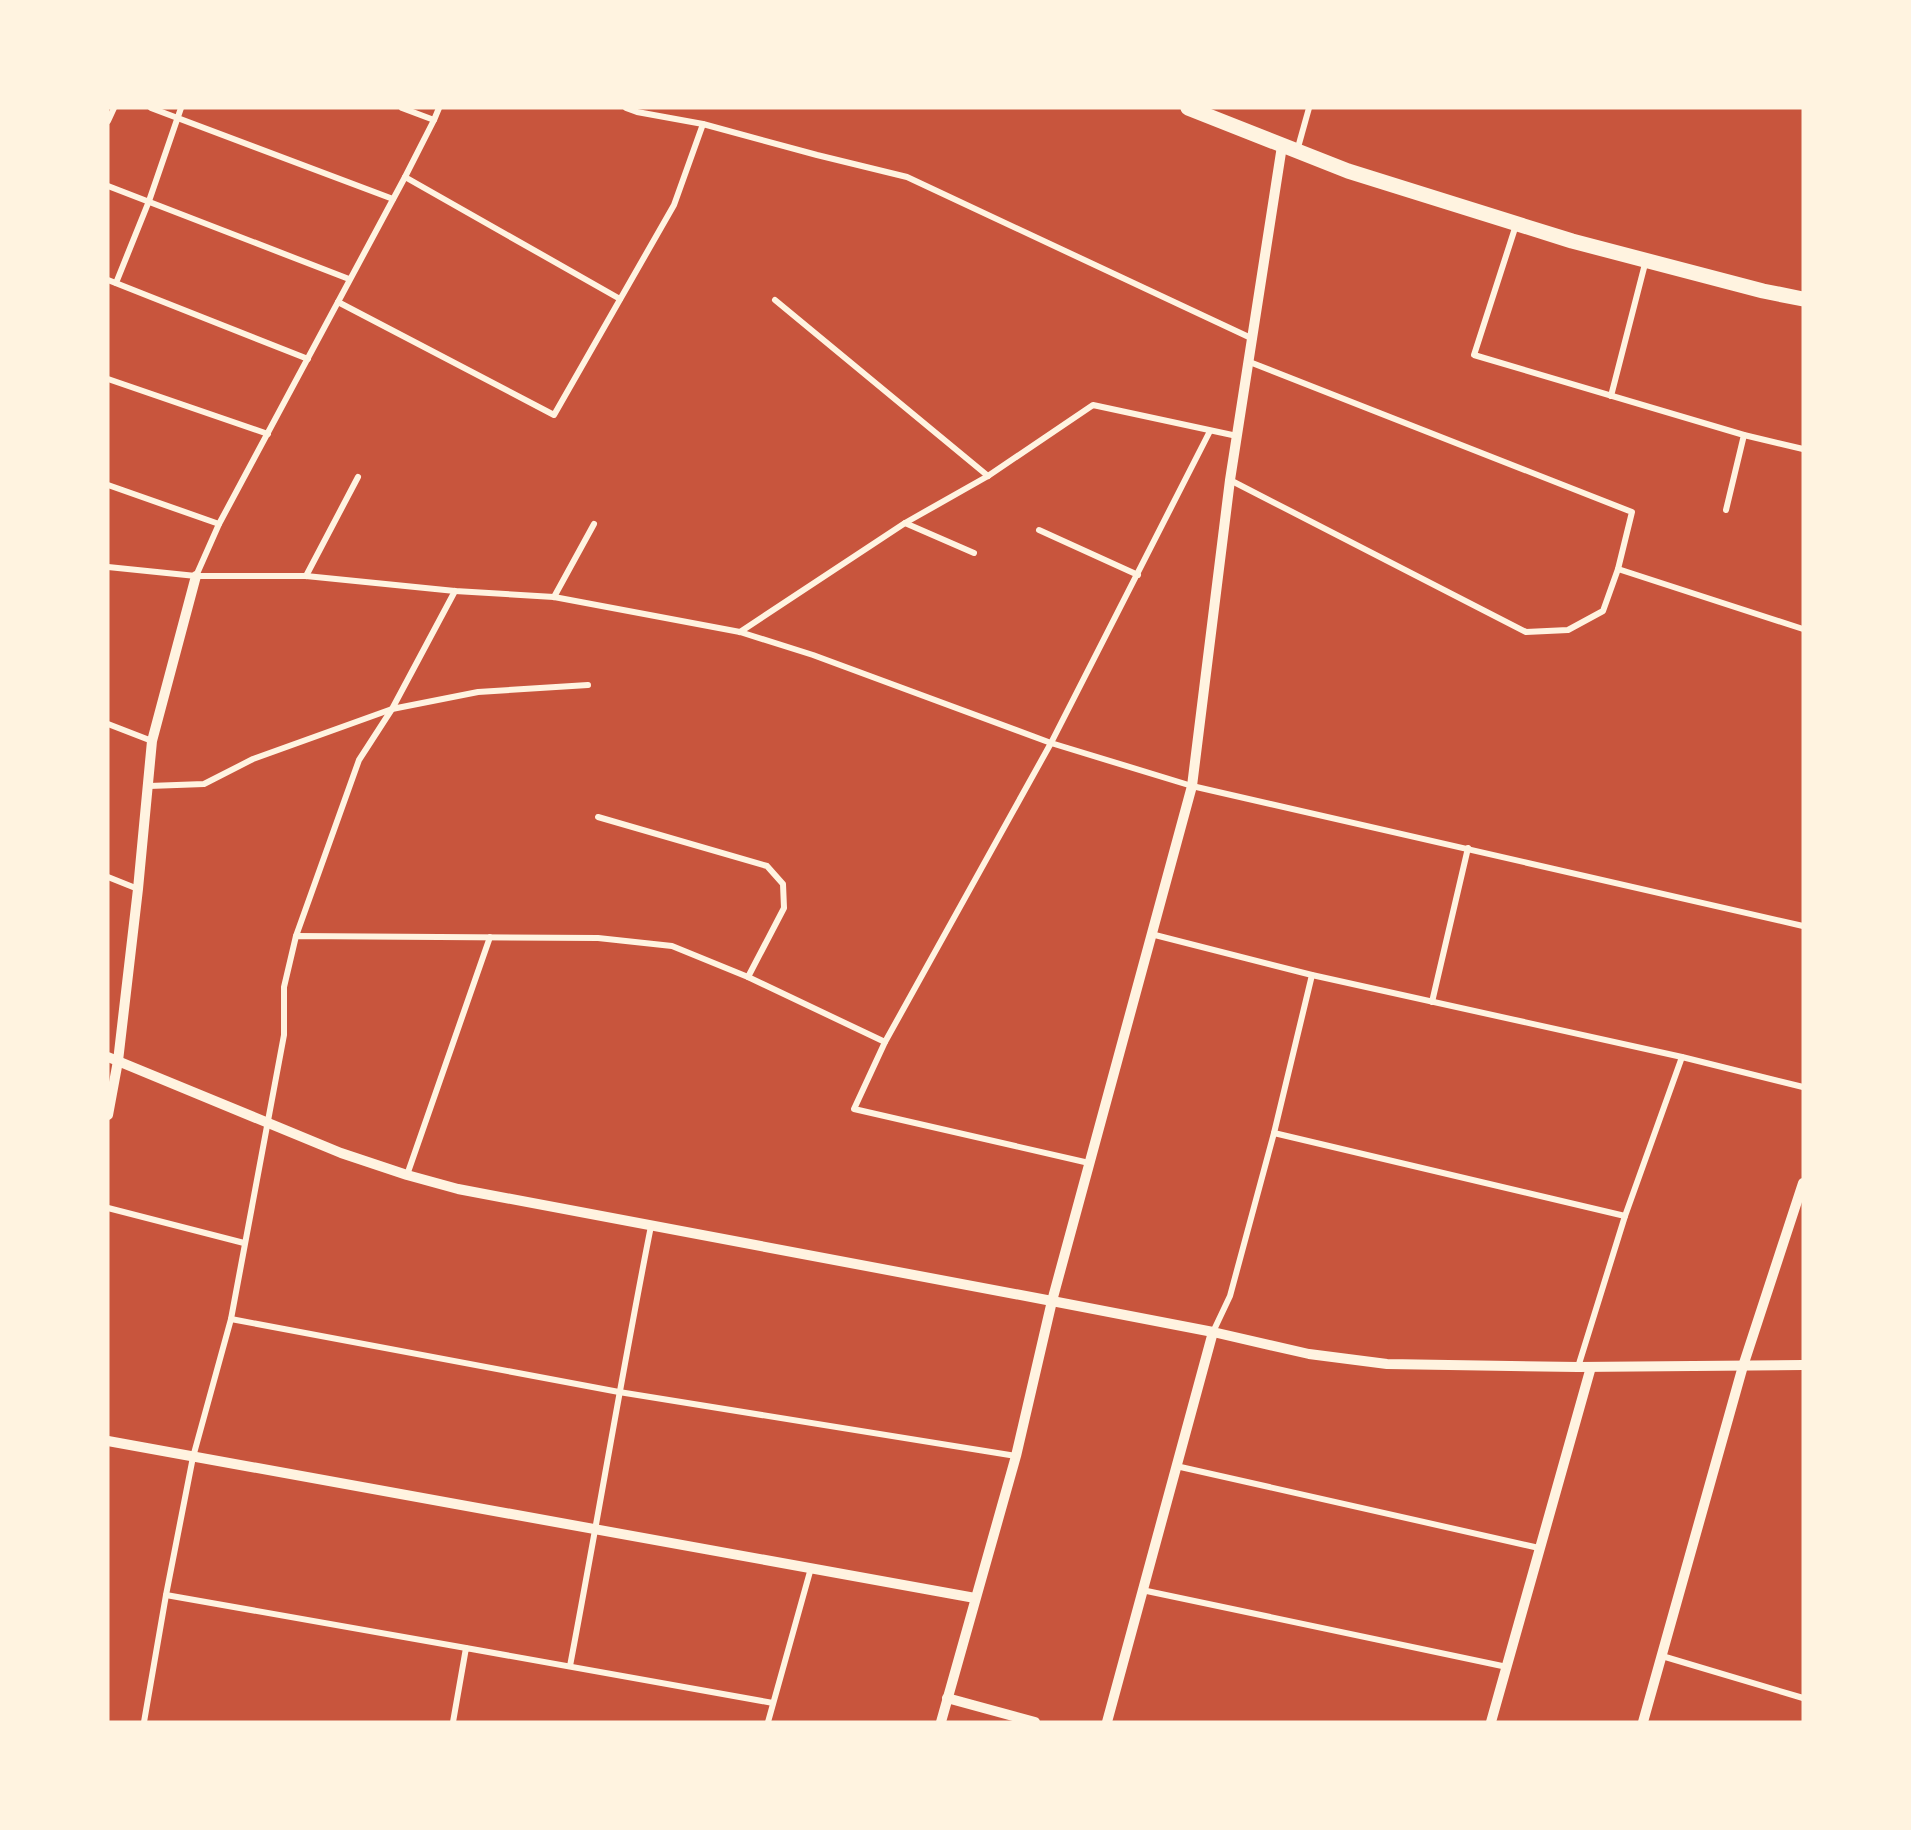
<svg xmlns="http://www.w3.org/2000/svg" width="1911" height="1830" font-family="Rubik,sans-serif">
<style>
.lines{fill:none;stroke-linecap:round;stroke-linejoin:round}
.minor{stroke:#fff3e0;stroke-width:6}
.tertiary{stroke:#fff3e0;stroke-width:10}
.primary{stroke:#fff3e0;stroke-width:15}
</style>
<rect width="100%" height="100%" fill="#c8553d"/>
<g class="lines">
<g class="minor">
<polyline points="151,108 393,199"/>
<polyline points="402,108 434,120"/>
<polyline points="626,108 637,112 703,124 817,155 907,177 1251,338"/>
<polyline points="108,121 114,108"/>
<polyline points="1297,151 1309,108"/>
<polyline points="405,177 620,299"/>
<polyline points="108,186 349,279"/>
<polyline points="1516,225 1474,355 1744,435 1803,449"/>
<polyline points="108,280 308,359"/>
<polyline points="116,283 149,201 181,108"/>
<polyline points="775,300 988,476"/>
<polyline points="338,302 554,415 674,205 703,124"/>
<polyline points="108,379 268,434"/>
<polyline points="1611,396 1646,260"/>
<polyline points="1230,480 1526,632 1568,630 1603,611 1618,569 1632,512 1247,361"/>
<polyline points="108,485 219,524"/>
<polyline points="1726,510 1744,435"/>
<polyline points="905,523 974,553"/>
<polyline points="1039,530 1138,575"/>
<polyline points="108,567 196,576 306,576 455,591 554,597 740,632 813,655 1051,743 1192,786 1803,926"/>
<polyline points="1618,569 1803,629"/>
<polyline points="196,576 219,524 405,177 434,120 439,108"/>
<polyline points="306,576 358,477"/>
<polyline points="554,597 594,524"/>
<polyline points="740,632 905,523 988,476 1093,405 1237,436"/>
<polyline points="108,724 152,741"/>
<polyline points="149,786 204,784 253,759 392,709 478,692 588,685"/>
<polyline points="598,817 767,866 783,884 784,908 748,977"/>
<polyline points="108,877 138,889"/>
<polyline points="1151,934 1312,975 1682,1057 1803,1087"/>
<polyline points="296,936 359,760 392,709 455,591"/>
<polyline points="1432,1002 1468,848"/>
<polyline points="1274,1133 1625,1216"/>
<polyline points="1089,1163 854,1109 885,1042 1051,743 1210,431"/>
<polyline points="407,1175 490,937"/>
<polyline points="108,1208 244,1243"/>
<polyline points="231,1319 619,1392 1016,1456"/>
<polyline points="1213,1332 1230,1296 1274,1133 1312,975"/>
<polyline points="1578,1367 1625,1216 1682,1057"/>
<polyline points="1176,1466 1539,1548"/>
<polyline points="1142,1590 1507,1667"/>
<polyline points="166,1595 466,1648"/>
<polyline points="1662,1656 1803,1698"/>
<path d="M 570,1666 C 598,1519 622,1372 651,1226"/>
<polyline points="144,1722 166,1595 193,1457 231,1319 284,1035 284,987 296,936 598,938 672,946 748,977 885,1042"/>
<polyline points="453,1722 466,1648 773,1703"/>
<polyline points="768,1722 811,1568"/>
</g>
<g class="tertiary">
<polyline points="108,1057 341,1153 407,1175 458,1189 1052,1301 1213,1332 1309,1354 1387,1364 1578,1367 1803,1365"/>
<polyline points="108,1115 118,1061 138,889 152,741 196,576"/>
<polyline points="108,1441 975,1598"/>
<polyline points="947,1698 1035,1722"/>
<polyline points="941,1722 1016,1456 1052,1301 1192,786 1230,480 1282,146"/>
<polyline points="1107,1722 1213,1332"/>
<polyline points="1491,1722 1591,1367"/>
<polyline points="1643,1722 1743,1366 1803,1183"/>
</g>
<polyline class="primary" points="1188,108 1348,171 1572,241 1763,291 1803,299"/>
</g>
<rect width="1911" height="1830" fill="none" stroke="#fff3e0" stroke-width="219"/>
</svg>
